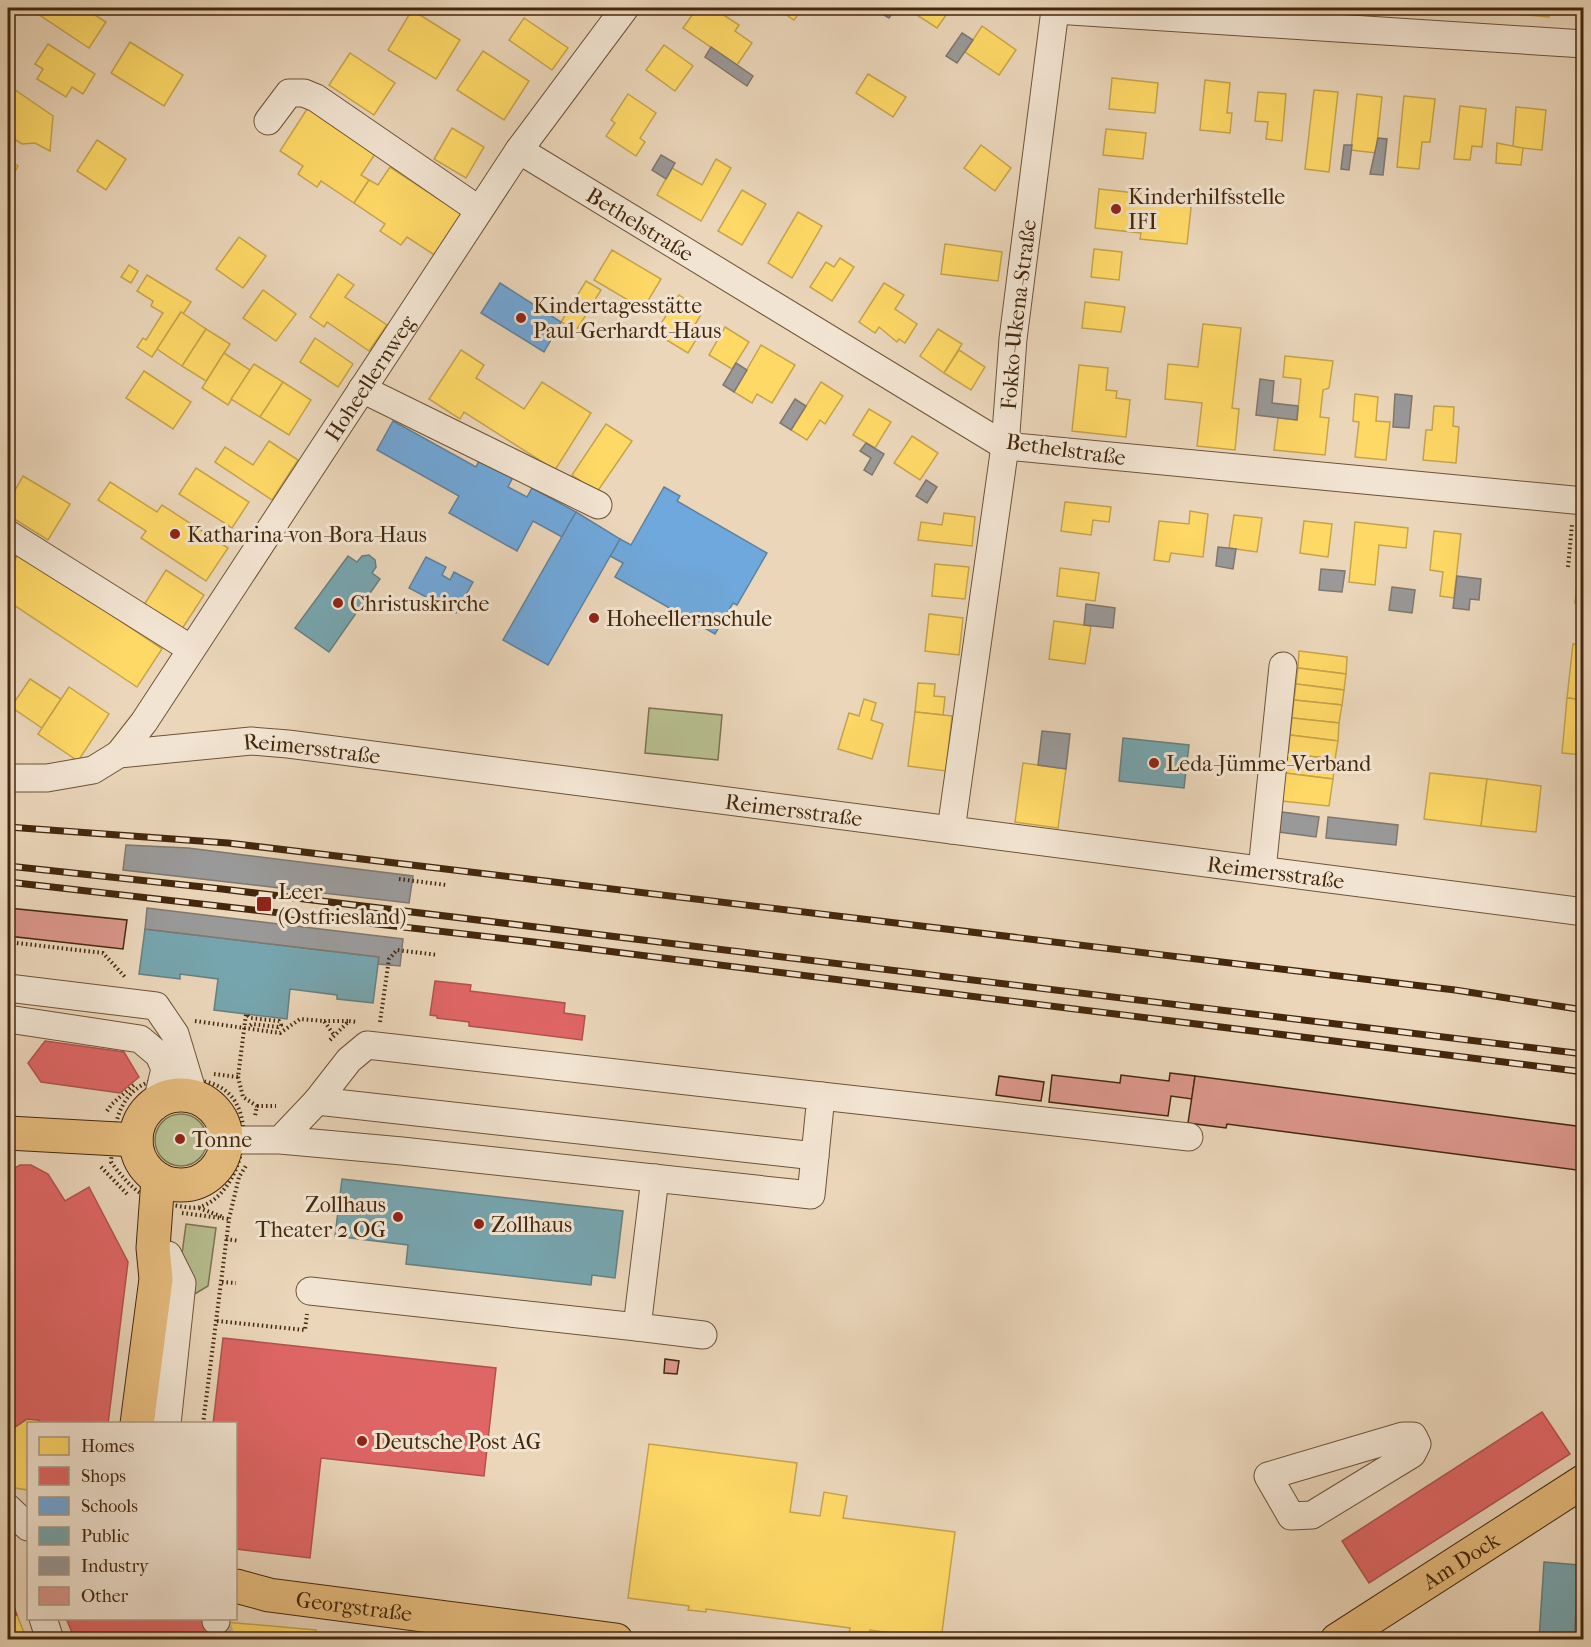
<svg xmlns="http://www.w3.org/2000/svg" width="1591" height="1647" font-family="'IM FELL French Canon',serif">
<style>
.green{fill:#b7be90;stroke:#7e724e;stroke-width:1.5}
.homes{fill:#ffd966;stroke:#c7a44b;stroke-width:1.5}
.shops{fill:#e06666;stroke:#b1534b;stroke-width:1.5}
.schools{fill:#6fa8dc;stroke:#62819d;stroke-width:1.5}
.public{fill:#76a5af;stroke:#677f7e;stroke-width:1.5}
.industry{fill:#999;stroke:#80776e;stroke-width:1.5}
.building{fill:#db968b;stroke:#44270b;stroke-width:1.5}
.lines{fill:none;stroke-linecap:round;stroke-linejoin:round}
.minor-tunnel{stroke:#cab397;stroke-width:27;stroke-dasharray:27 14;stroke-linecap:butt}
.minor-casing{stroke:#6e5337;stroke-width:29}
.major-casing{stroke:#44270b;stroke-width:35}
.path{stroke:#44270b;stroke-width:4;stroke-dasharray:1.5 3;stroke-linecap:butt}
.minor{stroke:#f2e4d2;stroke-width:27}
.major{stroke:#e6bb7d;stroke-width:33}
.rail-casing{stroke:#44270b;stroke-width:7}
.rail{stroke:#f2e4d2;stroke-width:4.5;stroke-dasharray:14;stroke-linecap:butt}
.poi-dot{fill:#8f2418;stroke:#f2e4d2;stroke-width:2}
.labels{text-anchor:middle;stroke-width:6;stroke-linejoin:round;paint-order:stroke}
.poi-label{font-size:22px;fill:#44270b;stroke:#f2e4d2;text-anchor:start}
.street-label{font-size:22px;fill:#44270b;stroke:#f2e4d2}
</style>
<rect width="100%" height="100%" fill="#ebd6ba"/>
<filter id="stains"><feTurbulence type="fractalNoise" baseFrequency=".00333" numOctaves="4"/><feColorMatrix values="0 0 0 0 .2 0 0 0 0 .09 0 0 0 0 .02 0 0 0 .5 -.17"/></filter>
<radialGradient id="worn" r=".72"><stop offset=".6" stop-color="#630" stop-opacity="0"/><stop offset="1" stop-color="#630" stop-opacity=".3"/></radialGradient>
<g class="green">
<polygon points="649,708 722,715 718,760 645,753"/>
<circle cx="181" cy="1140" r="26"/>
<polygon points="186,1224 216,1228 208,1286 193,1295 182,1254"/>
</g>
<g class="homes">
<polygon points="38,8 84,8 106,22 89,48 35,12"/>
<polygon points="697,8 713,8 739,25 735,31 752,43 737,65 683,28"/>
<polygon points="776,8 803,8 794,20"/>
<polygon points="906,8 951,8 937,28"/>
<polygon points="1493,8 1550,8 1549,17 1492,12"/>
<polygon points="412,10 460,40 436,79 388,50"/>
<polygon points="524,18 568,48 552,70 509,40"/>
<polygon points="982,26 1016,50 999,75 965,52"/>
<polygon points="130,42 183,75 164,106 111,73"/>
<polygon points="48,44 95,74 83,94 72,87 66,97 37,79 43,69 35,64"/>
<polygon points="664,45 693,66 675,91 646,70"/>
<polygon points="483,51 529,81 504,120 457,90"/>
<polygon points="350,53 395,83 374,115 329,85"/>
<polygon points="868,74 906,97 893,117 856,93"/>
<polygon points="1112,78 1158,83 1155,113 1109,109"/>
<polygon points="1205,80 1230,83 1227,113 1232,113 1230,133 1200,130"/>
<polygon points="8,85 53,116 50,151 35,143 22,144 8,135"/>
<polygon points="1314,90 1338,92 1329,172 1305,169"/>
<polygon points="1258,92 1286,94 1282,141 1266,139 1268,122 1255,121"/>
<polygon points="628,94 656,113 640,138 645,142 636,156 606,136 615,123 611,120"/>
<polygon points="1357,94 1382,97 1376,153 1351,150"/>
<polygon points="1404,96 1435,99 1430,142 1422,142 1419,169 1397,167"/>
<polygon points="309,106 377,151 361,175 369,180 354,203 321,181 317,187 298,174 303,166 280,151"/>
<polygon points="1460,106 1486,109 1482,147 1472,146 1470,160 1454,159"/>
<polygon points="1516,107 1546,110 1542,150 1513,147"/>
<polygon points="452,128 484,147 466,178 434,159"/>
<polygon points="1106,129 1146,133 1143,159 1103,155"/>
<polygon points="97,140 126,159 106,190 77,171"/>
<polygon points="1497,143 1523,148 1521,165 1496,163"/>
<polygon points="981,145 1011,168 995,191 964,168"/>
<polygon points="8,159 18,166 8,184"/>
<polygon points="716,159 731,168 701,221 657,195 672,168 702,185"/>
<polygon points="390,167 463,215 436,256 407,237 401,245 380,231 385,224 354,203 369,180 378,185"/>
<polygon points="1099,189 1192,199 1187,244 1140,239 1141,233 1095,228"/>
<polygon points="742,190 766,204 742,245 718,231"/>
<polygon points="798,212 822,226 792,278 768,263"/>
<polygon points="239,237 266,256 243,288 216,269"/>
<polygon points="945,244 1002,252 998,281 941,274"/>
<polygon points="1094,249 1122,252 1119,280 1091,277"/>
<polygon points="612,250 661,279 643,309 594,280"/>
<polygon points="840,258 854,267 832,301 810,287 826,262 834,267"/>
<polygon points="129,265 138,271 131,283 121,277"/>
<polygon points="338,274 354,285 345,297 387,325 369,351 327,322 324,327 310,317"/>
<polygon points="147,275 191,302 183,314 181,312 152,357 137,347 143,338 146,340 163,313 151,306 153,301 137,291"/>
<polygon points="586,281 601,290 576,331 561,322"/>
<polygon points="884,283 904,295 895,309 917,324 905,343 899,339 897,342 879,327 875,333 859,322"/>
<polygon points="263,290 296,314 276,341 243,318"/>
<polygon points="679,295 703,311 690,333 697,338 688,353 655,333"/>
<polygon points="1085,302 1125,307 1121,332 1082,328"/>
<polygon points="181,312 206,329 182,366 157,349"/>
<polygon points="1203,324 1241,328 1232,408 1239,409 1235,450 1197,446 1202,403 1165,399 1168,364 1198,367"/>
<polygon points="725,327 749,342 732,369 709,355"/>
<polygon points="206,329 230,344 206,381 182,366"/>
<polygon points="938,329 962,344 944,373 920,356"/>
<polygon points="315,338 353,364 338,387 300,362"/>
<polygon points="761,345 795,365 772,403 757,394 752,403 734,392"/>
<polygon points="461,350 484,365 476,378 524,409 542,382 591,413 555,470 464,412 460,419 429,399"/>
<polygon points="959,350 985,367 971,390 944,373"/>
<polygon points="224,353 250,370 228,405 202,388"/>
<polygon points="1285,356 1333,361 1329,388 1323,390 1320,417 1329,418 1325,455 1274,450 1278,418 1297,420 1301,379 1283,377"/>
<polygon points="254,364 283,382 260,417 231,399"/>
<polygon points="1079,365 1108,368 1106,390 1117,391 1116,398 1130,400 1126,437 1072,431"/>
<polygon points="144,371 191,402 173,429 126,398"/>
<polygon points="283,382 311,400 289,435 260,417"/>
<polygon points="821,382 843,396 825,424 820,420 807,440 791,430"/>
<polygon points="1355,394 1378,397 1376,421 1390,422 1386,460 1355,457 1359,422 1353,421"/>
<polygon points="1434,406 1454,407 1453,426 1459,427 1456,463 1423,460 1426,430 1432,430"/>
<polygon points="869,409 891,422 875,448 853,435"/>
<polygon points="606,424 632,441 597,492 572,475"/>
<polygon points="912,436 938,453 920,480 894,463"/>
<polygon points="269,441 298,460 272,500 215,462 225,447 253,465"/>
<polygon points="196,468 249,502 232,528 179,494"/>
<polygon points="23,476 70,504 48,540 8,515 8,503"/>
<polygon points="110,482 157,512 162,505 228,548 206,581 141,538 146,531 98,500"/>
<polygon points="1065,502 1111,507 1109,522 1093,520 1091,535 1061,531"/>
<polygon points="1190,511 1208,514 1203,557 1171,553 1169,562 1154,560 1159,521 1189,524"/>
<polygon points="944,513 975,517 972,546 918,540 921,522 942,525"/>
<polygon points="1234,515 1262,518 1257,552 1229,548"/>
<polygon points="1304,521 1332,524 1328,557 1300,553"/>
<polygon points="1355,522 1408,528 1406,548 1379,545 1375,585 1349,582"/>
<polygon points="1434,531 1461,534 1454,598 1440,596 1443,572 1430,570"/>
<polygon points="1582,537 1584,538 1584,603 1575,603"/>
<polygon points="19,553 162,649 137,687 8,601 8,570"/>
<polygon points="935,564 969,567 965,599 932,596"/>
<polygon points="1060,568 1099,573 1095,601 1057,596"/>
<polygon points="166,570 204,595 180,632 142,608"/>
<polygon points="929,614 963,618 959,655 925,651"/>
<polygon points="1054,621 1091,626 1085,664 1049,659"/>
<polygon points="1573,644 1584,645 1584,700 1567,698"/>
<polygon points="1299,651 1347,657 1346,674 1298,668"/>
<polygon points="1298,668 1346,674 1344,690 1296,684"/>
<polygon points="30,679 61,699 42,728 11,707"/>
<polygon points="918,683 935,684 934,696 945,697 943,715 915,712"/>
<polygon points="1296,684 1344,690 1342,705 1294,700"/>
<polygon points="69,687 109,714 78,761 38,734"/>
<polygon points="1567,698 1584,700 1584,755 1562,753"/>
<polygon points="864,699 876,703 871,720 883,724 872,759 838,749 849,713 859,716"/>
<polygon points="1294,700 1342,705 1339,723 1292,718"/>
<polygon points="915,712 952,716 946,771 908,766"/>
<polygon points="1292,718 1339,723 1338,741 1290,735"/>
<polygon points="1290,735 1338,741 1335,759 1288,754"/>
<polygon points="1288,754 1335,759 1333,779 1285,773"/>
<polygon points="1023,763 1066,769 1058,828 1015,822"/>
<polygon points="1285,773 1333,779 1329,806 1282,801"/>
<polygon points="1430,773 1487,779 1481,826 1424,819"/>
<polygon points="1487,779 1541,786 1536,832 1481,826"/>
<polygon points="27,1419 39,1420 41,1424 28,1424 28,1490 9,1487 8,1484 8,1432"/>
<polygon points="649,1444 797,1463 790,1512 820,1516 824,1492 847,1496 843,1518 955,1532 941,1640 870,1630 869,1637 849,1634 850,1628 706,1609 706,1612 688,1610 689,1606 628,1598"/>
<polygon points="17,1615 27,1640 8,1640 8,1618"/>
<polygon points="213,1621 316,1630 315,1640 219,1640"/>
</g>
<g class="shops">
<polygon points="435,981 471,985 470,991 565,1003 564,1013 585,1016 582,1040 469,1026 469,1022 437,1018 437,1016 430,1015"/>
<polygon points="45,1041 124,1052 139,1077 120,1093 41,1082 28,1063"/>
<polygon points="20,1165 31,1165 48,1174 65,1201 89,1187 128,1262 108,1424 41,1424 39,1420 27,1419 8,1432 8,1172"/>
<polygon points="223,1338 496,1368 484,1476 321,1458 310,1558 236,1549 236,1424 213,1424"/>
<polygon points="1542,1412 1570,1454 1369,1583 1342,1541"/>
<polygon points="8,1590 17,1615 8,1618"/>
<polygon points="66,1618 195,1618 213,1621 219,1640 75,1640"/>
</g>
<g class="schools">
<polygon points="500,283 561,322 544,352 481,313"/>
<polygon points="393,421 476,467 481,457 514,475 508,487 527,497 532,488 576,512 562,537 533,521 517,551 449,513 459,496 377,450"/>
<polygon points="664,487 680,496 677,501 767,553 737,605 733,603 715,634 615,577 623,563 610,556 620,539 631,545"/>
<polygon points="576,512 620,539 548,665 503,640"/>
<polygon points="426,557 446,567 442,575 450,580 454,572 473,582 456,613 409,588"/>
</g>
<g class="public">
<polygon points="369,555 375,560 376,567 372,573 380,579 329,652 295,628 348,556 357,562 362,556"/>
<polygon points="1123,738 1189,745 1184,788 1119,781"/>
<polygon points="145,929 379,957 373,1003 337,999 337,995 290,989 287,1019 214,1010 218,979 180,974 180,979 139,974"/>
<polygon points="342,1179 623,1211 615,1278 592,1275 591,1285 406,1264 408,1245 335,1236"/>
<polygon points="1544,1562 1579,1565 1574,1640 1539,1640"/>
</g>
<g class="industry">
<polygon points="872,8 896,8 889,18"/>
<polygon points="962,33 973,40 957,63 946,56"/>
<polygon points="711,47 753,76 747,86 705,57"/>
<polygon points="1378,138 1387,139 1383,175 1370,174"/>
<polygon points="1344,145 1352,145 1349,170 1341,169"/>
<polygon points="661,155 675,163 666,179 652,170"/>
<polygon points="736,363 747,370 734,392 723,385"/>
<polygon points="1260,379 1274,381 1272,403 1298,406 1297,420 1256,415"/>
<polygon points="1395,394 1412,396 1409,428 1393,427"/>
<polygon points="795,399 806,406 791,430 780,423"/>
<polygon points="866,443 884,454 872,475 864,470 871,458 860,451"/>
<polygon points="926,480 937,487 927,503 916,496"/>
<polygon points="1218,547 1236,549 1233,569 1216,566"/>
<polygon points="1321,569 1345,571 1342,592 1319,590"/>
<polygon points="1457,576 1481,579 1479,600 1470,599 1469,610 1453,608"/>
<polygon points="1392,587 1415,590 1412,613 1389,610"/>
<polygon points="1086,604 1115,608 1113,628 1084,625"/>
<polygon points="1042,731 1070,734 1066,769 1038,765"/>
<polygon points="1282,812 1319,817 1316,837 1279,832"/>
<polygon points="1328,817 1398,825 1396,845 1326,838"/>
<polygon points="126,845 188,848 413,876 409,903 123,870"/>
<polygon points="147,908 403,939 400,966 378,964 379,957 145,929"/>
</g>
<g class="building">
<polygon points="8,908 127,920 123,949 8,936"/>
<polygon points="1170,1073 1195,1076 1192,1099 1171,1096 1168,1116 1049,1102 1052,1075 1120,1083 1121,1075 1169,1081"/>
<polygon points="999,1076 1044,1082 1041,1101 996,1095"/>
<polygon points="1195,1076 1584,1127 1584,1171 1227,1124 1226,1128 1188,1123"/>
<polygon points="665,1359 679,1361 677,1374 664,1373"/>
</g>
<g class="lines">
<polyline class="minor-tunnel" points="216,1621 222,1640"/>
<g class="minor-casing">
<g id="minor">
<polyline points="1055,10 1584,44"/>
<polyline points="268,121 289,93 304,93 316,98 479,210"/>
<path id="s1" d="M 519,150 L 1005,446 L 1584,501"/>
<polyline points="362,389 598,505"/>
<polyline points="8,534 191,649"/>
<path id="s2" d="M 119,754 L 144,722 L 519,150 L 625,8"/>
<path id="s3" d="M 8,778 L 47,778 L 93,770 L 119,754 L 251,741 L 288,744 L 1584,912"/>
<path id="s4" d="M 951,830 L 1005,446 L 1013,339 L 1055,10"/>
<polyline points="1262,870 1283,666"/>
<polyline points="8,988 156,1006 175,1034 194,1097"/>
<polyline points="8,1019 140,1039 159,1055 165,1069 157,1102"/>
<polyline points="821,1096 1189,1137"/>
<polyline points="317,1101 815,1156"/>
<polyline points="226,1140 280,1140 402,1151 811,1195 821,1096 367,1045 349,1060 317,1101 280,1140"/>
<polyline points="310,1291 637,1327 655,1178"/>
<polyline points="637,1327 703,1335"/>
<polyline points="167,1424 182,1283 168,1255"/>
<polygon points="1403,1436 1413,1436 1417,1444 1412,1454 1312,1515 1291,1516 1268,1476"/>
<polyline points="8,1508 28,1527"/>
<polyline points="43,1618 50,1640"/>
<polyline points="216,1618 216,1621"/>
</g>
</g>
<g class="major-casing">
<g id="major">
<circle cx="181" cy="1140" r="45"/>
<polyline points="8,1133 136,1140"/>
<polyline points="137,1424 156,1279 153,1248 158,1179"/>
<path id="s5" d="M 236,1586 L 269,1595 L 616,1640"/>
<path id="s6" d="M 1337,1640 L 1584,1481"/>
</g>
</g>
<g class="path">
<polyline points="1568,567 1572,525"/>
<polyline points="399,879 446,885"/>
<polyline points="8,942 103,953 125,977"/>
<polyline points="195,1021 280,1033 300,1019 324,1021 334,1035"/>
<polyline points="324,1021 348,1021"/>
<polyline points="380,1022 389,959 397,950 438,955"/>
<polyline points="330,1040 349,1021 357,1022"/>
<polyline points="214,1074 238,1077 246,1014 250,1018 279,1021 281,1025 278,1027 252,1024 248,1027"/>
<polyline points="238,1077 243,1097 257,1106 255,1116"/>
<path d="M 164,1078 C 180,1080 203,1078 218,1086 C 263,1108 242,1194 200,1207 C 192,1209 180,1206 172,1205 C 143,1201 128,1185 111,1162 C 114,1123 118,1085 164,1078 Z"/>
<polyline points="257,1106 276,1106"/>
<polyline points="107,1111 112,1104 136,1083"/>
<polyline points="101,1167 129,1196"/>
<polyline points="199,1208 223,1217"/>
<polyline points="182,1213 229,1219"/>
<polyline points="226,1239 239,1241"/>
<polyline points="222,1282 236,1283"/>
<polyline points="217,1321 305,1330 307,1314"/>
<polyline points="203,1424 229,1219 239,1177 247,1164"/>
</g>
<use href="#minor" class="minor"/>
<use href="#major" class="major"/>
<g class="rail-casing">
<g id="rail">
<polyline points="8,827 228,843 1455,990 1584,1010"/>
<polyline points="8,866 222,889 1584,1054"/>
<polyline points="8,882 534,942 1584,1072"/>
</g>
</g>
<use href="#rail" class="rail"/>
</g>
<g class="poi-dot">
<circle cx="1116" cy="209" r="6"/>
<circle cx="521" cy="318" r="6"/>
<circle cx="175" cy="534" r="6"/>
<circle cx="338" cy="603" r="6"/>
<circle cx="594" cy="618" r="6"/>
<circle cx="1154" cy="763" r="6"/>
<rect x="256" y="896" width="16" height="16" rx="3"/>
<circle cx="180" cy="1139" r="6"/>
<circle cx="398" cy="1217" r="6"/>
<circle cx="479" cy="1224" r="6"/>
<circle cx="362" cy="1441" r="6"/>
</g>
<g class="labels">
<g class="poi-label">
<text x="1128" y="204">Kinderhilfsstelle<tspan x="1128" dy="25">IFI</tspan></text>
<text x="533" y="313">Kindertagesstätte<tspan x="533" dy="25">Paul-Gerhardt-Haus</tspan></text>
<text x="187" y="542">Katharina-von-Bora-Haus</text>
<text x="350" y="611">Christuskirche</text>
<text x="606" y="626">Hoheellernschule</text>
<text x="1166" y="771">Leda-Jümme-Verband</text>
<text x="278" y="899">Leer<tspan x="278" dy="25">(Ostfriesland)</tspan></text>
<text x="192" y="1147">Tonne</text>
<text x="386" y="1212" text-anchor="end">Zollhaus<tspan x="386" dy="25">Theater 2 OG</tspan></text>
<text x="491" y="1232">Zollhaus</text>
<text x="374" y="1449">Deutsche Post AG</text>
</g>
<g class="street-label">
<text dy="8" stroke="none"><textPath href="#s1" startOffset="142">Bethelstraße</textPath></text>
<text dy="8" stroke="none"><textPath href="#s4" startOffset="520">Fokko-Ukena-Straße</textPath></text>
<text dy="8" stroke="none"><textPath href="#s2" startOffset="452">Hoheellernweg</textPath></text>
<text transform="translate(1066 449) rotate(8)" y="8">Bethelstraße</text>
<text dy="8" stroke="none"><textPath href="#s3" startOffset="310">Reimersstraße</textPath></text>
<text dy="8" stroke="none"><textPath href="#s3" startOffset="796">Reimersstraße</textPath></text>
<text dy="8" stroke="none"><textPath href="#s3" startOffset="1282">Reimersstraße</textPath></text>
<text dy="8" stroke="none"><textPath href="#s6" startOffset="147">Am Dock</textPath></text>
<text dy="8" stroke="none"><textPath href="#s5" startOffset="120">Georgstraße</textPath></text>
</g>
</g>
<rect width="1591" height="1647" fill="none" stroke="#ebd6ba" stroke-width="30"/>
<rect x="9" y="9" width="1573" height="1629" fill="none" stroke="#44270b" stroke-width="3"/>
<rect x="15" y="15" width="1561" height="1617" fill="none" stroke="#44270b" stroke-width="1.5"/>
<rect x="27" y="1422" width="210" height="198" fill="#f2e4d2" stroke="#ac9882" stroke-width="1.5"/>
<rect x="39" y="1437" width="30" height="18" fill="#ffd966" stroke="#ac9882" stroke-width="1.5"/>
<text x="81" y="1452" font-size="18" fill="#44270b">Homes</text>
<rect x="39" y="1467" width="30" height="18" fill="#e06666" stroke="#ac9882" stroke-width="1.5"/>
<text x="81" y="1482" font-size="18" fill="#44270b">Shops</text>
<rect x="39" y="1497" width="30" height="18" fill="#6fa8dc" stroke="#ac9882" stroke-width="1.5"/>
<text x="81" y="1512" font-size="18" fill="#44270b">Schools</text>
<rect x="39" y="1527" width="30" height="18" fill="#76a5af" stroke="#ac9882" stroke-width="1.5"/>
<text x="81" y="1542" font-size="18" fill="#44270b">Public</text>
<rect x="39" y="1557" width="30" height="18" fill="#999999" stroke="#ac9882" stroke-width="1.5"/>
<text x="81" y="1572" font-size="18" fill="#44270b">Industry</text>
<rect x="39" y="1587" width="30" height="18" fill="#db968b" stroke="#ac9882" stroke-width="1.5"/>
<text x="81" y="1602" font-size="18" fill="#44270b">Other</text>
<rect width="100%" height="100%" filter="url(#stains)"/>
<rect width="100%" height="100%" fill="url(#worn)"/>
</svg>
